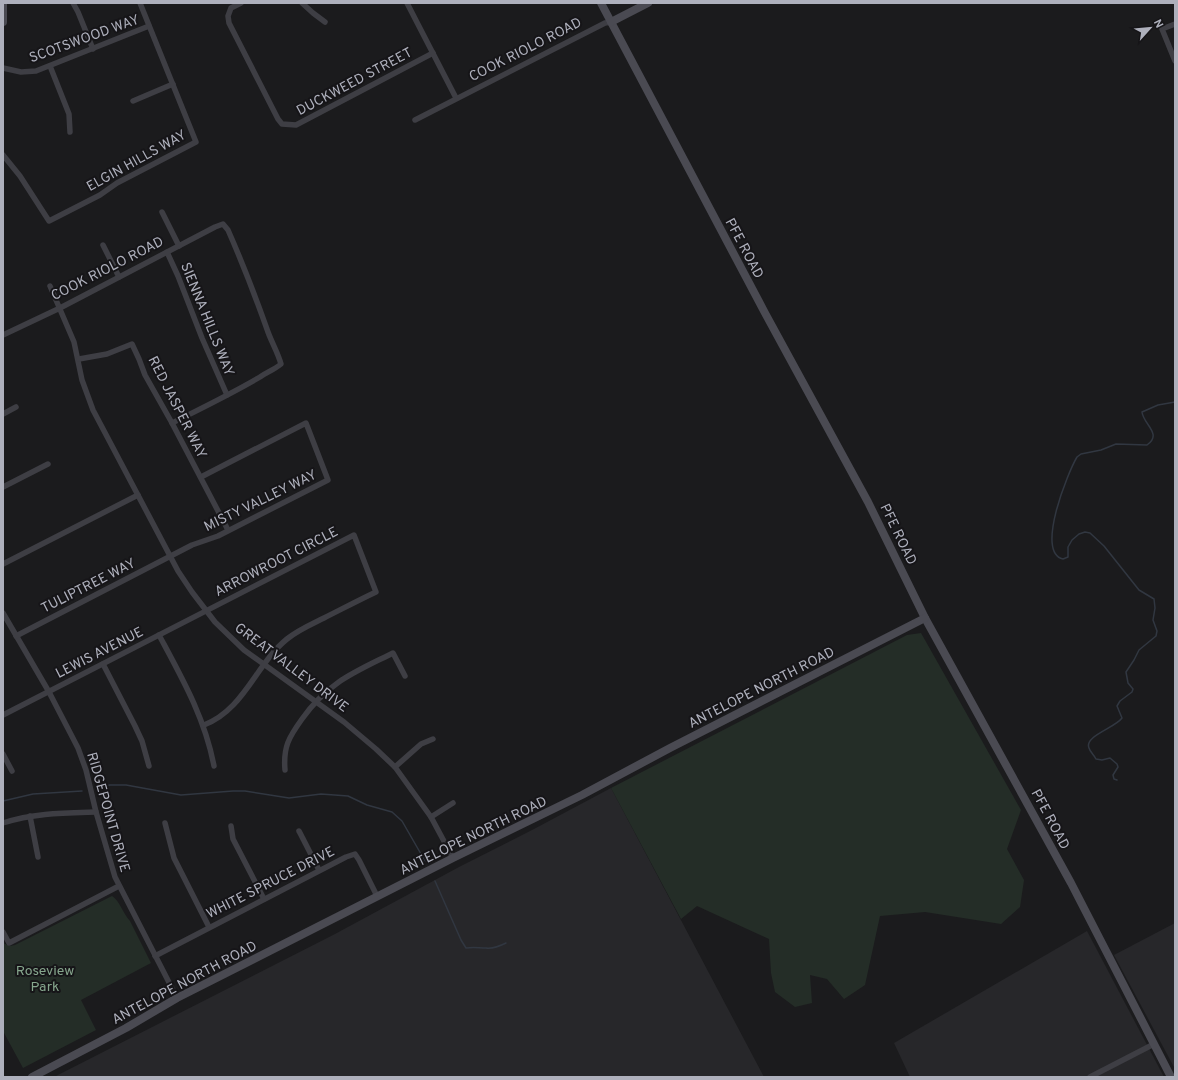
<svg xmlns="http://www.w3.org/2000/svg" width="1178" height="1080" font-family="Overpass,sans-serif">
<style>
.built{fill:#27272a}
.green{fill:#242d27}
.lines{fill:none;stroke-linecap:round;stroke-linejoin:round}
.stream{stroke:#313741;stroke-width:1.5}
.street{stroke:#3e3e44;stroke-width:5.5}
.secondary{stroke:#4a4a52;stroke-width:8}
.labels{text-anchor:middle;stroke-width:4;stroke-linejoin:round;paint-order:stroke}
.street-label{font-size:14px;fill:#aeb0bc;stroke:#161518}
.park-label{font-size:14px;fill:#86a68d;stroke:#161518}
</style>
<rect width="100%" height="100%" fill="#1b1b1d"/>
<g class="built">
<polygon points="611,788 764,1077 54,1077 335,934 459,867 534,829"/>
<polygon points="1175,923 1175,1069 1114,955"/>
<polygon points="1087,931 1164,1077 910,1077 894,1043"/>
</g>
<g class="green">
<polygon points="921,633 1021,810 1007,849 1024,880 1020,907 1001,924 925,912 880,916 865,985 844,999 827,979 810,975 812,1003 795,1007 775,992 771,973 769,939 697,906 681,919 611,788 907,635"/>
<path d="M 112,896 C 120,901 123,914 130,921 L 151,963 L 81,1000 L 96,1030 L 23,1068 L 3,1031 L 3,943 L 10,946 L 15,945 Z"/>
</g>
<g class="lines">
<g class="stream">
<path d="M 1117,780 L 1114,779 L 1113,775 L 1118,767 L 1117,764 L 1110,758 L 1102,760 L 1096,759 C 1094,755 1090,752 1089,748 C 1084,736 1115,728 1122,718 L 1117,706 L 1120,701 L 1132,692 L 1133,689 L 1128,683 L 1126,672 L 1134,660 L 1139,650 L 1156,636 L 1157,631 L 1153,620 L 1155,608 L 1154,599 L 1139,590 L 1104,546 L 1090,533 L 1085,532 L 1079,534 L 1072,540 L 1068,547 L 1068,557 L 1063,559 C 1035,553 1068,472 1077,457 L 1081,454 L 1101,450 L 1116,444 L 1147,445 C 1163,434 1143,424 1142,412 L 1158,405 L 1175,402"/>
<polyline points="100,787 110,785 126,785 181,795 233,791 245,791 289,798 321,794 348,796 367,805 392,812 402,821 425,861"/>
<polyline points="3,801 33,794 82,791"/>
<path d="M 435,881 L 461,940 L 466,948 C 474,947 479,948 486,948 C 493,949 500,946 506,943"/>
</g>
<g class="street">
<polyline points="73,3 78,12 93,49"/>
<polyline points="241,3 231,8 228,16 229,23 278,119 282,124 296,125 433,53"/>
<polyline points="302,3 313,13 325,22"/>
<polyline points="407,3 456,98"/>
<polyline points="1175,24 1162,29 1175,61"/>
<polyline points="50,66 69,114 70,132"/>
<polyline points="3,68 21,72 36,71 149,26"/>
<polyline points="133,101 173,84"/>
<polyline points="415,120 605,23 611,22"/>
<polyline points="3,155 20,176 49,221 100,195 117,183 196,142 140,3"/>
<polyline points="162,212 179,246"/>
<polyline points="103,245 119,277"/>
<polyline points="167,252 178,276 202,338 227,395"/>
<polyline points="50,286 74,342 82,380 93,410 178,571 192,592 215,622 244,650 344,722 376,749 395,767 431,817 453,858"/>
<path d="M 3,335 L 60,308 L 215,227 L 223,224 L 228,230 C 243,264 256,298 268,332 C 272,343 278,353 281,364 C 274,370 267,372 260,377 C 231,394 202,408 172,423"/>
<polyline points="79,359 107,354 132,344 139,359 145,375 172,423 228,530"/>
<polyline points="3,414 16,407"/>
<polyline points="3,487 48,464"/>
<polyline points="3,564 138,495"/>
<polyline points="3,613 49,692 78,748 86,770 96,812 115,877 177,998"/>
<path d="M 159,635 C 182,678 205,718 214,766"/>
<polyline points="16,636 192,545 218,536 328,480 306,423 201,477"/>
<polyline points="103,664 135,726 142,741 149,766"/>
<path d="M 3,715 L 354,535 L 376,592 C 359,600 342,609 324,618 C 312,624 298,630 287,639 C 256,664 244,710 204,725"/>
<polyline points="3,754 12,771"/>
<polyline points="395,767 421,744 433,739"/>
<path d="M 285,770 C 283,747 289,737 302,719 C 328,682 355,672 393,653 L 405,676"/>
<polyline points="30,816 38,857"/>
<polyline points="431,817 453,803"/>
<path d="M 3,823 C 34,813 64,813 96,812"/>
<polyline points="165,823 174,858 209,927"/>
<polyline points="231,826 233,839 264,899"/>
<polyline points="299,831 319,870"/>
<polyline points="3,932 9,943 119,886"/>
<polyline points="155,956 346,857 355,854 359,860 377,896"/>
<polyline points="1090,1077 1154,1044"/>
</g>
<g class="secondary">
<polyline points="601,3 765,313 868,502 925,618 1071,883 1171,1077"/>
<polyline points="3,22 3,3"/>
<polyline points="611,22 648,3"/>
<polyline points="32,1077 126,1028 177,998 453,858 582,795 670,748 925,618"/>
</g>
</g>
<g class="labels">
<g class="street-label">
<text transform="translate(84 38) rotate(-20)" y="5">SCOTSWOOD WAY</text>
<text transform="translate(525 49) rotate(-27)" y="5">COOK RIOLO ROAD</text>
<text transform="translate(354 81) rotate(-28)" y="5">DUCKWEED STREET</text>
<text transform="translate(136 160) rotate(-29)" y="5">ELGIN HILLS WAY</text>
<text transform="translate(745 248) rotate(62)" y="5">PFE ROAD</text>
<text transform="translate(107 268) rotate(-27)" y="5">COOK RIOLO ROAD</text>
<text transform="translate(208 319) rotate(68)" y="5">SIENNA HILLS WAY</text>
<text transform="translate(178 407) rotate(63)" y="5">RED JASPER WAY</text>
<text transform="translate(260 500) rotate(-26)" y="5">MISTY VALLEY WAY</text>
<text transform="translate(899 534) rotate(64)" y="5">PFE ROAD</text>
<text transform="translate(276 561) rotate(-27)" y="5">ARROWROOT CIRCLE</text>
<text transform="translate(88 585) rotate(-27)" y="5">TULIPTREE WAY</text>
<text transform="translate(99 652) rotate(-27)" y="5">LEWIS AVENUE</text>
<text transform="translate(292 667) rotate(37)" y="5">GREAT VALLEY DRIVE</text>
<text transform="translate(761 687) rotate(-27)" y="5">ANTELOPE NORTH ROAD</text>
<text transform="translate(109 812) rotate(74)" y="5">RIDGEPOINT DRIVE</text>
<text transform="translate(1051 819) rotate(62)" y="5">PFE ROAD</text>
<text transform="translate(473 835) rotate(-26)" y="5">ANTELOPE NORTH ROAD</text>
<text transform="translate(270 882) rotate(-27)" y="5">WHITE SPRUCE DRIVE</text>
<text transform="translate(184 982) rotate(-28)" y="5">ANTELOPE NORTH ROAD</text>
</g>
<g class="park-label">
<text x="45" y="975">Roseview<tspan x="45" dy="16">Park</tspan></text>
</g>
</g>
<rect width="1178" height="1080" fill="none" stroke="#aeb0bc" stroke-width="8"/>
<g transform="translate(1150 28) rotate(63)" stroke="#161518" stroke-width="3" paint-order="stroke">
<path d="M0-3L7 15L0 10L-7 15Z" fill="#aeb0bc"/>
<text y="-6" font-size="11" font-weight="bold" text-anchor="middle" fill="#aeb0bc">N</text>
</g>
</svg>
